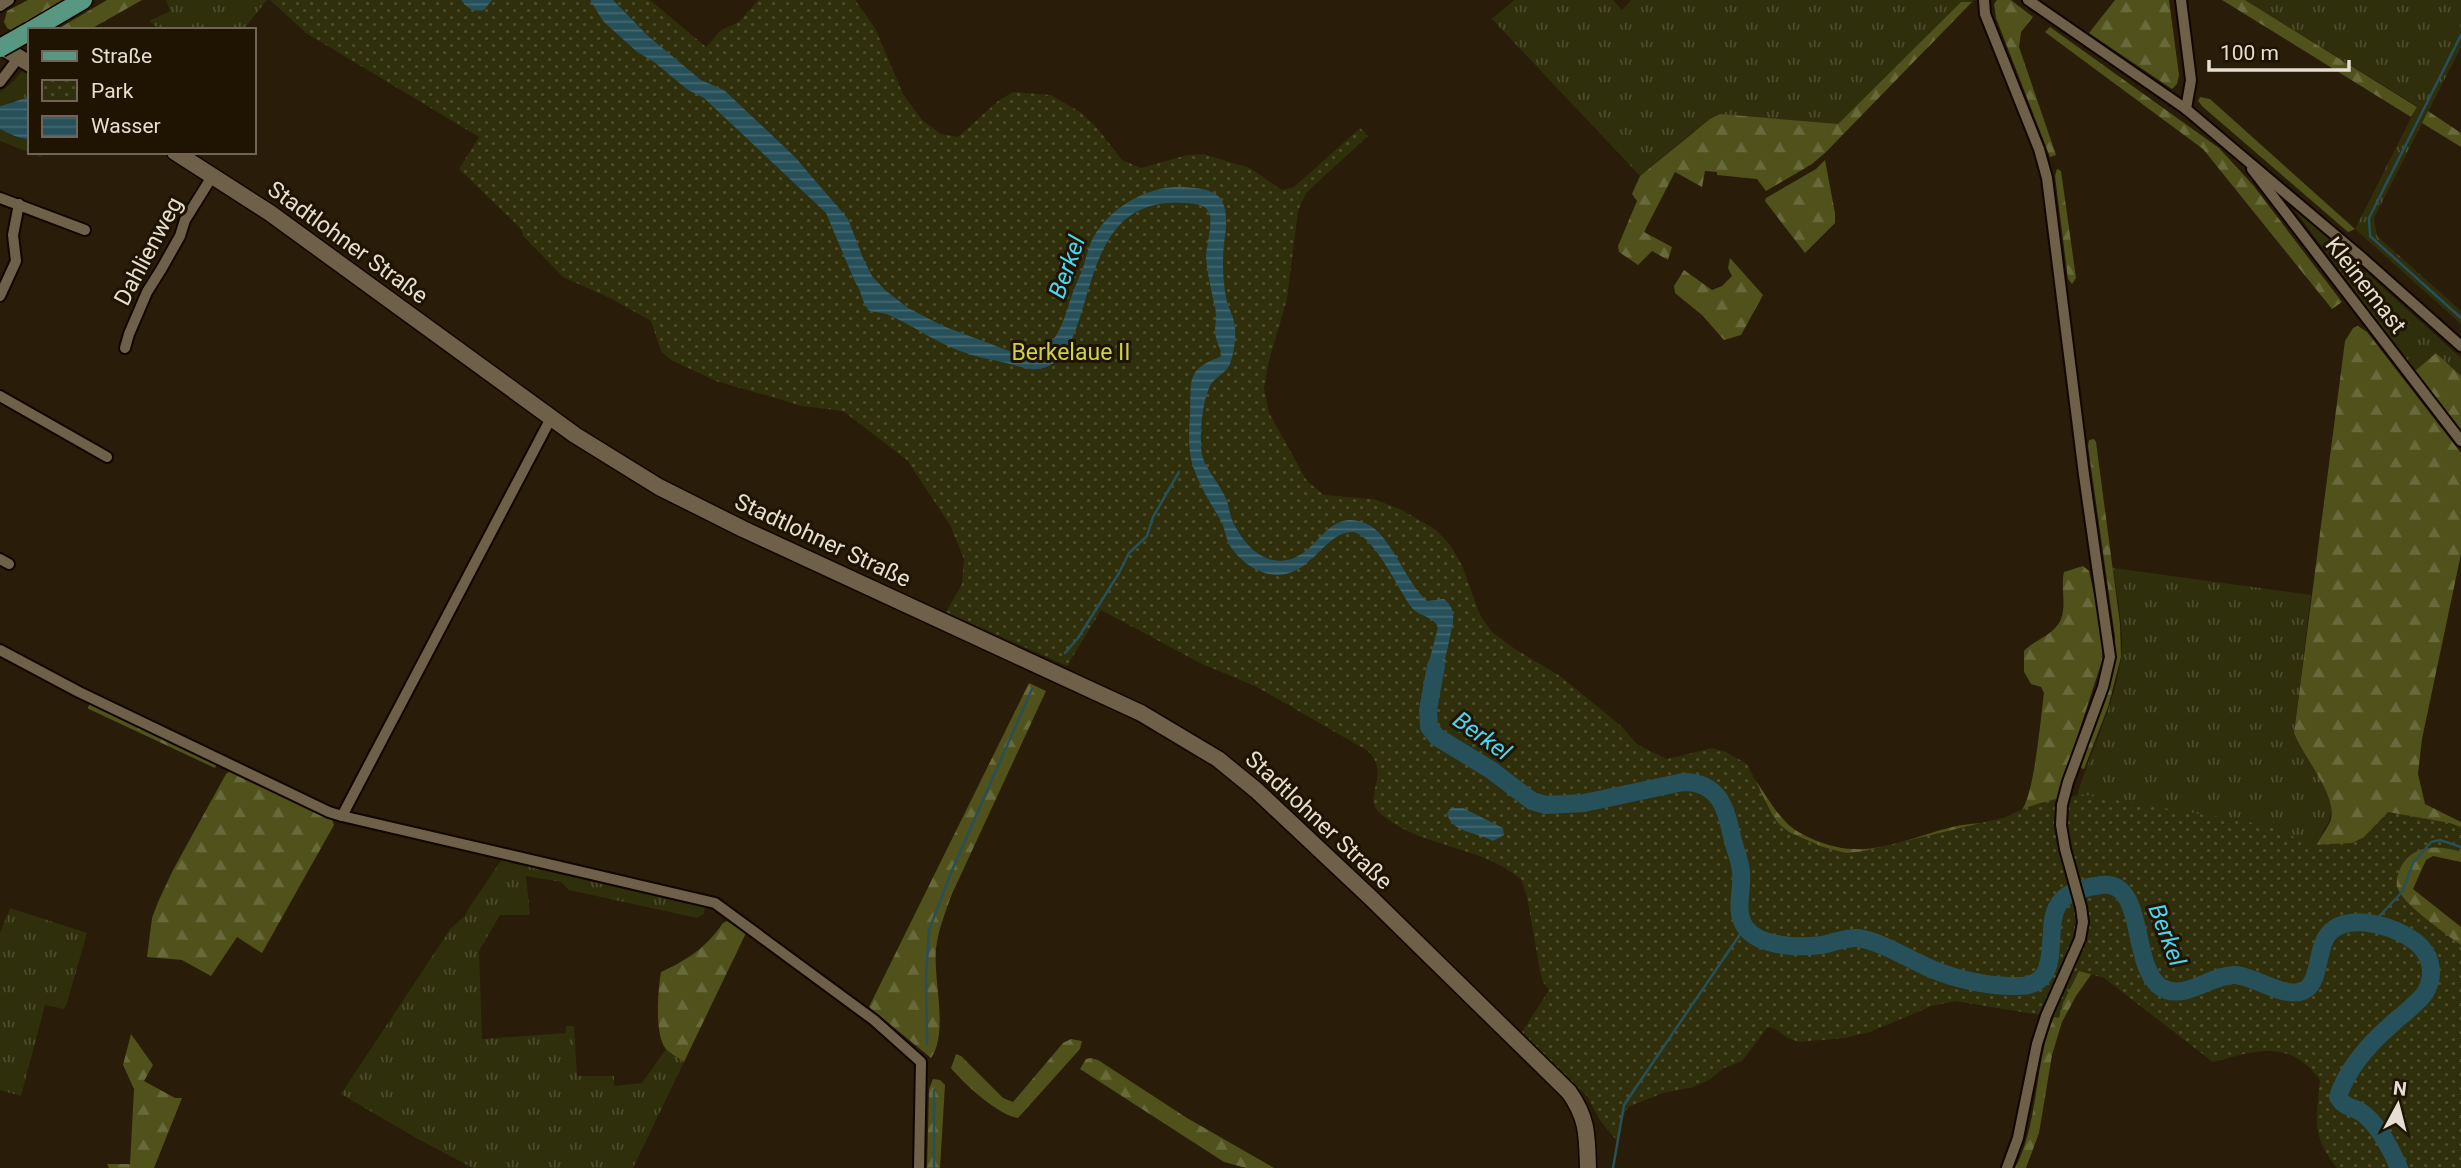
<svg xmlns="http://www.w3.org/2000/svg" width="2461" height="1168" font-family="Roboto,sans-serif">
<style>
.grass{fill:url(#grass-tufts)}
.forest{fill:url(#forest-firs)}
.park{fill:url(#park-dots)}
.water{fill:url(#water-rules)}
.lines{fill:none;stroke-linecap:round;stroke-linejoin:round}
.stream{stroke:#26505a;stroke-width:2.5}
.river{stroke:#26505a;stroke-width:18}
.street-casing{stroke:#110600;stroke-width:14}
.secondary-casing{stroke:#110600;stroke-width:19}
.primary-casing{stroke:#110600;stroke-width:21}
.street{stroke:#6f604a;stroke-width:10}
.secondary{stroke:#6f604a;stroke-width:16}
.primary{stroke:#589882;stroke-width:18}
.primary-bridge-casing{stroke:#110600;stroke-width:21;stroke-linecap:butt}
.primary-bridge{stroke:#589882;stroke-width:18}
.labels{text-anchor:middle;stroke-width:6;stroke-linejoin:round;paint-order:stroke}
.street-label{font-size:23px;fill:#e7ded2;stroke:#1f1301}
.park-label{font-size:23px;fill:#ced14a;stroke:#1f1301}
.water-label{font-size:24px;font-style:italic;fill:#4bd5f4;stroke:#1f1301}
</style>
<defs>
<pattern id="grass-tufts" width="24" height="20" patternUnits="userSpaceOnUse" patternTransform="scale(1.75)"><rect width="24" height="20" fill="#2f2f0c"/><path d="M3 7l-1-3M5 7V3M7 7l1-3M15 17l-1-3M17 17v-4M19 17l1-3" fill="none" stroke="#4d4d2e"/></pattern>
<pattern id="forest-firs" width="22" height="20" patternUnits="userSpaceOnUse" patternTransform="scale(1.75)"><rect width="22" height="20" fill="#50511b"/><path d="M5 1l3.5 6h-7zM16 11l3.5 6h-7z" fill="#696a3b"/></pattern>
<pattern id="park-dots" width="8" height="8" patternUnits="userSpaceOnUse" patternTransform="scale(1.75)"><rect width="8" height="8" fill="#2f2f0c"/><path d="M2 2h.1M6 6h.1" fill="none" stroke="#4d4d2e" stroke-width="1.8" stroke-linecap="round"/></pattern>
<pattern id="water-rules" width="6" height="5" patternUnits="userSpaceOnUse" patternTransform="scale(1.75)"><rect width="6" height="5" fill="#26505a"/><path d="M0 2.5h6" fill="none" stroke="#466971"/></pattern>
</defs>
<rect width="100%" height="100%" fill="#291c08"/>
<g class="grass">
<polygon points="166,0 267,0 243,30 160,30 149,21 170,11"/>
<polygon points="1514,0 1613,0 1622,10 1631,0 1974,0 1972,2 1961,2 1838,124 1694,131 1640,176 1492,19"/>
<polygon points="2245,0 2461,0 2461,47 2374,218 2377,236 2461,311 2461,324 2355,229 2417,106"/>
<polygon points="22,71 30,76 30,100 13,101 0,106 0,92 13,82"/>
<polygon points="0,129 18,138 30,139 30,152 43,152 41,157 0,141"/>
<polygon points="2290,204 2461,358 2461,376 2436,353 2415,371"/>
<path d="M 2113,568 L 2311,595 L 2294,733 C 2302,755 2334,790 2331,811 C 2331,821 2327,824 2323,831 C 2320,837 2319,846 2317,852 L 2076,799 C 2089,753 2114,708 2121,660 C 2125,630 2117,598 2113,568 Z"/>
<polygon points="503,858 705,905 704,914 697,918 569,890 561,882 526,876 530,915 500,915 479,951 482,1039 566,1033 566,1026 574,1026 577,1076 614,1076 614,1086 642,1083 666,1049 684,1062 633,1168 473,1168 416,1138 341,1094 451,928 465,916 468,909"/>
<polygon points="10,908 87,933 67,1003 64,1009 45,1005 21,1096 0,1090 0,933"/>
</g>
<g class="forest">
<polygon points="28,0 66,0 13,31 7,28 4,22 7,11"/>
<polygon points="107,0 142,0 89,30 56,30"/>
<polygon points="1997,0 2011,0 2033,17 2021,32 2019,47 2056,155 2050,157 1996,18 1994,4"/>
<polygon points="2115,0 2169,0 2179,75 2177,84 2172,89 2089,33"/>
<polygon points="2222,0 2245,0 2417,107 2411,117"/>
<polygon points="1961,2 1972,2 1825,153 1812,164 1766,191 1757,179 1717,175 1717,172 1705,171 1702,187 1675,172 1644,232 1672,247 1668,260 1652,251 1638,265 1619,252 1618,246 1637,201 1632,194 1640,176 1710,119 1720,114 1838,124"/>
<polygon points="2050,27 2219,148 2253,185 2342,302 2332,309 2203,149 2045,32"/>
<polygon points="2200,97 2210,99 2355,229 2348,232 2203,107 2198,101"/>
<polygon points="2428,111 2461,133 2461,147 2422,123"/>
<polygon points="1825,160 1835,213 1835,223 1805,253 1765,201 1766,198 1816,169"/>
<polygon points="2057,169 2061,171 2076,278 2072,284 2068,279 2055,176"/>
<polygon points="1730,258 1763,295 1741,335 1724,340 1702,315 1675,293 1674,286 1684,270 1712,290 1722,286 1732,276 1728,268"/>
<path d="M 2358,326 L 2367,332 L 2461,453 L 2461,554 L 2422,739 L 2418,774 L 2425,804 L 2461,822 L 2461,862 L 2433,856 L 2426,860 L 2413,889 L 2461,927 L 2461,1165 L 2316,846 C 2320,838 2326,830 2330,822 C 2340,798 2303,757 2294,733 L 2345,341 L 2353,328 Z"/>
<polygon points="2436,353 2461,376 2461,430 2415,371"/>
<path d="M 2094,439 L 2096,442 L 2120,624 L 2121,657 L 2108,707 L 2084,769 L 2081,768 L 2083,760 C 2098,720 2116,680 2115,637 L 2088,446 L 2089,440 Z"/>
<path d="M 2083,566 L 2089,571 C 2095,600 2104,630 2102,661 L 2053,811 L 1855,866 L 1773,827 L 1743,767 C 1766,787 1774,820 1802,834 C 1817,842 1837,849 1853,849 C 1889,851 1923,833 1957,826 C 1976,822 2004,824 2020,812 C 2034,801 2041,714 2044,693 L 2041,687 L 2031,684 L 2024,672 L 2024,651 C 2034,640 2050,637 2059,623 C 2068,608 2060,588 2064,572 Z"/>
<path d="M 1029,683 L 1046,691 L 951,896 C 945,913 938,931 936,949 C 933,980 949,1032 931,1058 L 869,1007 Z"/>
<polygon points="91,700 218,762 215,768 91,710 88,708"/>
<polygon points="230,771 235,771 327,815 332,819 334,825 262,953 237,937 211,976 182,960 147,957 152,918 158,902 173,870 226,774"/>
<path d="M 727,921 L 746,933 L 684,1062 C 679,1058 671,1054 666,1049 C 654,1035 658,990 661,972 C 687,960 706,948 723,923 Z"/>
<path d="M 2085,954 L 2093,972 L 2076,996 L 2062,1022 L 2052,1055 L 2039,1133 L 2026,1168 L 2015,1168 C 2035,1130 2035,1084 2045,1043 C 2053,1012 2071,983 2085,954 Z"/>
<polygon points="131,1034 153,1065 144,1081 175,1098 182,1098 154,1168 109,1168 107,1164 130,1164 134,1089 123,1065"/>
<path d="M 1071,1039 L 1082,1041 L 1080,1049 L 1018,1118 C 998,1115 964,1084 951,1068 L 956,1054 L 961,1056 L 1003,1098 L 1013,1102 L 1063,1043 Z"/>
<polygon points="1091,1058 1098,1060 1187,1118 1274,1168 1246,1168 1224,1162 1080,1069 1086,1059"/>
<polygon points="933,1079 940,1080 945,1085 940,1168 927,1168 929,1089"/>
</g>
<path class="park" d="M 270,0 L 650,0 L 706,47 L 721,30 L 739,22 L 758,0 L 855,0 L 875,28 L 903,94 L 922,120 L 941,134 L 958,137 L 998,101 L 1013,92 L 1051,95 L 1080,112 L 1098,129 L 1122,160 L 1141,168 L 1187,155 L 1203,154 L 1250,168 L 1282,190 L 1294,187 L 1360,128 L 1368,136 L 1306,193 L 1298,211 L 1287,299 L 1269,361 L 1264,388 L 1269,413 L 1307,481 L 1324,495 L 1374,499 L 1402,510 L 1436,530 L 1450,545 L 1462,565 L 1480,615 L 1492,632 L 1515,649 L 1560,676 L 1620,725 L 1638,745 L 1667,759 L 1712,748 L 1726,752 L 1747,764 L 1772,814 L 1779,824 L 1789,832 L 1823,847 L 1846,853 L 1864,851 L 2006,817 C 2029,804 2059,797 2085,795 L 2272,826 L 2310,845 L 2352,843 L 2364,837 L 2388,812 L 2450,823 L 2461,827 L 2461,852 C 2437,844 2411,845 2400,869 C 2397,876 2395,884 2399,891 C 2407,907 2445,933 2461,945 L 2461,1168 L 2337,1168 C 2311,1135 2316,1120 2320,1080 C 2289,1038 2256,1051 2213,1062 L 2104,978 L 2079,971 L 2063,1003 L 2059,1018 L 1955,1001 L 1932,1006 L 1870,1032 L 1845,1038 L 1799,1042 L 1788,1038 L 1775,1029 L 1768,1027 L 1742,1061 L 1724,1068 L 1709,1080 L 1693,1087 L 1663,1093 L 1628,1107 L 1624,1114 L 1617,1141 L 1599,1119 L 1587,1096 L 1522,1032 L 1549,990 L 1543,982 L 1540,971 L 1527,897 L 1521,879 C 1512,873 1503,866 1493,862 C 1458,845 1407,840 1378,811 C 1363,797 1391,774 1368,751 L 1257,687 L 1200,663 L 1101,610 L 1067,666 L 946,612 L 962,584 L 964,559 L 950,525 L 907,460 L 843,411 L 802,406 L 716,381 L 671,360 L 661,351 L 651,321 L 610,298 L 563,277 L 523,236 L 521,229 L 459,169 L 479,137 L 306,33 Z"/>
<g class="water">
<path d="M 461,0 L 492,0 L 484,10 C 473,12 468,9 461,0 Z"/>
<path d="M 590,0 L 613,0 L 648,36 L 701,80 L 724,90 L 795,157 L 848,219 L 863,258 L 872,276 L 885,290 L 908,308 L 943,326 L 1020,355 C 1055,355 1062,325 1071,298 C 1074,288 1079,278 1083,268 C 1086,258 1088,248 1093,238 C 1111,206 1149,185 1185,187 C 1196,188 1213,189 1220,198 C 1229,210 1226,230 1224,244 C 1222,264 1223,283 1227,302 C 1229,309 1233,315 1234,322 C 1237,333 1234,354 1230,364 C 1227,372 1217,376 1212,383 C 1202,396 1199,439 1202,455 C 1205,469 1221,485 1227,501 C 1229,508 1230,515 1233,522 C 1246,549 1272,574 1303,553 C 1324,538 1333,511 1365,523 C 1390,532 1405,582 1427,601 L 1444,599 C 1452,606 1454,612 1453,623 L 1438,692 L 1425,686 L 1429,662 L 1438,627 C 1433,616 1421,617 1413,609 C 1408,604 1405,597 1401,591 C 1393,577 1369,532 1352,532 C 1328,532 1313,568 1286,574 C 1264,579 1240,563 1229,544 C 1225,536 1225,527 1220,519 C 1209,501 1198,483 1192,463 C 1188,448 1189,430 1190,415 C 1192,382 1184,370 1220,357 L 1222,354 C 1219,347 1216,340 1215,333 C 1215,325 1217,315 1215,307 C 1212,294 1206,267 1206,255 C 1207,245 1213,221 1209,213 C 1205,202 1190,204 1181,203 C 1066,197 1104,361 1038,369 C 1028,371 1016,365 1006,363 C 989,359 972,356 955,349 C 932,340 912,325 889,315 C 883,312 875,313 868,310 C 861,300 862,291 855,282 L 826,213 L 704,98 L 688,90 L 654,62 L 636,51 L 603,21 Z"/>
<path d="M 26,98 L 30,100 L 30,139 C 19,139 10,134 0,129 L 0,106 Z"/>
<path d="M 1451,808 L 1463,808 L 1503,828 L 1504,835 L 1493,841 C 1477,832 1451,833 1447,813 Z"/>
</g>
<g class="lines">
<g class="stream">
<polyline points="2461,35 2369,218 2370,236 2461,318"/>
<polyline points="1065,653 1078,638 1119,573 1129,553 1147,536 1153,517 1179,472"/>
<polyline points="2372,924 2402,892 2413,863 2431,842 2440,840 2461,847"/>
<polyline points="927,1044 926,978 929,930 953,868 1032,689"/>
<polyline points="934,1168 934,1090"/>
<polyline points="1613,1168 1624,1105 1745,927"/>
</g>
<path class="river" d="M 1436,666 L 1428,710 L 1429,727 L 1437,737 L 1491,770 L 1532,801 L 1546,805 L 1584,803 L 1683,782 C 1721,782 1726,810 1733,841 C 1736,851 1740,861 1741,872 C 1743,889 1734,911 1745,927 C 1759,947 1799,948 1821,945 C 1833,943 1846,937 1858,938 C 1880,941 1907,958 1927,967 C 1954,979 1989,987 2019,986 C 2068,985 2040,924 2061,901 C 2070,890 2088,887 2101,885 C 2145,879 2131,961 2158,985 C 2182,1005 2211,973 2236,975 C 2251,977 2268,987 2283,991 C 2327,1002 2311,951 2330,932 C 2350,911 2404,928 2421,947 C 2433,960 2434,978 2425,993 C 2417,1004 2403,1014 2393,1023 C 2370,1043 2347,1068 2338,1097 C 2346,1110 2355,1106 2365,1115 C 2381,1129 2391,1149 2399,1168"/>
<g class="street-casing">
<g id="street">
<polyline points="1984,0 1985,14 2039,149 2047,178 2084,475 2110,657 2103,687 2068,782 2062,805 2061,825 2065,849 2081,907 2083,922 2080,939 2046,1016 2037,1044 2018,1138 2007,1168"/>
<polyline points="2028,0 2186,109 2360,256 2461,346"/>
<polyline points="2181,0 2191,80 2186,109"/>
<polyline points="0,6 9,0"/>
<polyline points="0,82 19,57"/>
<polyline points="2252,169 2461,441"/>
<polyline points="0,198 85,230"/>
<polyline points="0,296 16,261 13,235 19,204"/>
<polyline points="125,348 129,334 147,292 162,268 180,236 185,220 213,175"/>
<polyline points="0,396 107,457"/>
<polyline points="551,418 342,816 715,903 874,1020 921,1062 919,1168"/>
<polyline points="0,559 9,564"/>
<polyline points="0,650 79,692 329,812 342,816"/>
</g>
</g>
<g class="secondary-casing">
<g id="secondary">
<polyline points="0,46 30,64"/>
<path d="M 175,152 L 270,213 L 575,435 L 659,487 L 743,529 L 1141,713 L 1218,759 L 1256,790 L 1371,898 L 1569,1092 C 1588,1119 1587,1136 1588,1168"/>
</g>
</g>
<g class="primary-casing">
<polyline id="primary" points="32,30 83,0"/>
</g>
<use href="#street" class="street"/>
<use href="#secondary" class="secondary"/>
<use href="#primary" class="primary"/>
<g class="primary-bridge-casing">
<polyline id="primary-bridge" points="0,48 30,31"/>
</g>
<use href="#primary-bridge" class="primary-bridge"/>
</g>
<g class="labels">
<g class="street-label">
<text transform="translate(348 242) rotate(36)" y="8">Stadtlohner Straße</text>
<text transform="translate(148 251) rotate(-62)" y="8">Dahlienweg</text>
<text transform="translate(2366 285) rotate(52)" y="8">Kleinemast</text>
<text transform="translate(823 540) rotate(25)" y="8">Stadtlohner Straße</text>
<text transform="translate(1319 820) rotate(43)" y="8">Stadtlohner Straße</text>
</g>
<g class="park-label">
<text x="1071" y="360">Berkelaue II</text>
</g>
<g class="water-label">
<text transform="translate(1067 267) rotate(-70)" y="8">Berkel</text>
<text transform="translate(1482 736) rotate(36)" y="8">Berkel</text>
<text transform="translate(2167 935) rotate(69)" y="8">Berkel</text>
</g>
</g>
<rect x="28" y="28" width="228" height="126" fill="#1f1301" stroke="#6f6455" stroke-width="2"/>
<rect x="42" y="51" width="35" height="10" fill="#589882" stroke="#6f6455" stroke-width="2"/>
<text x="91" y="63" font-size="21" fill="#e7ded2">Straße</text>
<rect x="42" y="80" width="35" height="21" fill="url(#park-dots)" stroke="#6f6455" stroke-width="2"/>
<text x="91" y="98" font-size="21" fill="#e7ded2">Park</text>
<rect x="42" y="116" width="35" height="21" fill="url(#water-rules)" stroke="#6f6455" stroke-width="2"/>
<text x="91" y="133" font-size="21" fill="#e7ded2">Wasser</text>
<g transform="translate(2398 1105) rotate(7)" stroke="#1f1301" stroke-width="5" paint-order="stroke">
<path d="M0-5L12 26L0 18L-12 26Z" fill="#e7ded2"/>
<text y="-10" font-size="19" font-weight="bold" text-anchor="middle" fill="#e7ded2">N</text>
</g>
<path d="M2209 60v10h140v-10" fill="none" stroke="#e7ded2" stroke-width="3.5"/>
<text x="2220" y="60" font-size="21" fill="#e7ded2" stroke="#1f1301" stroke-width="5" paint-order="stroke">100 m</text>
</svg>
